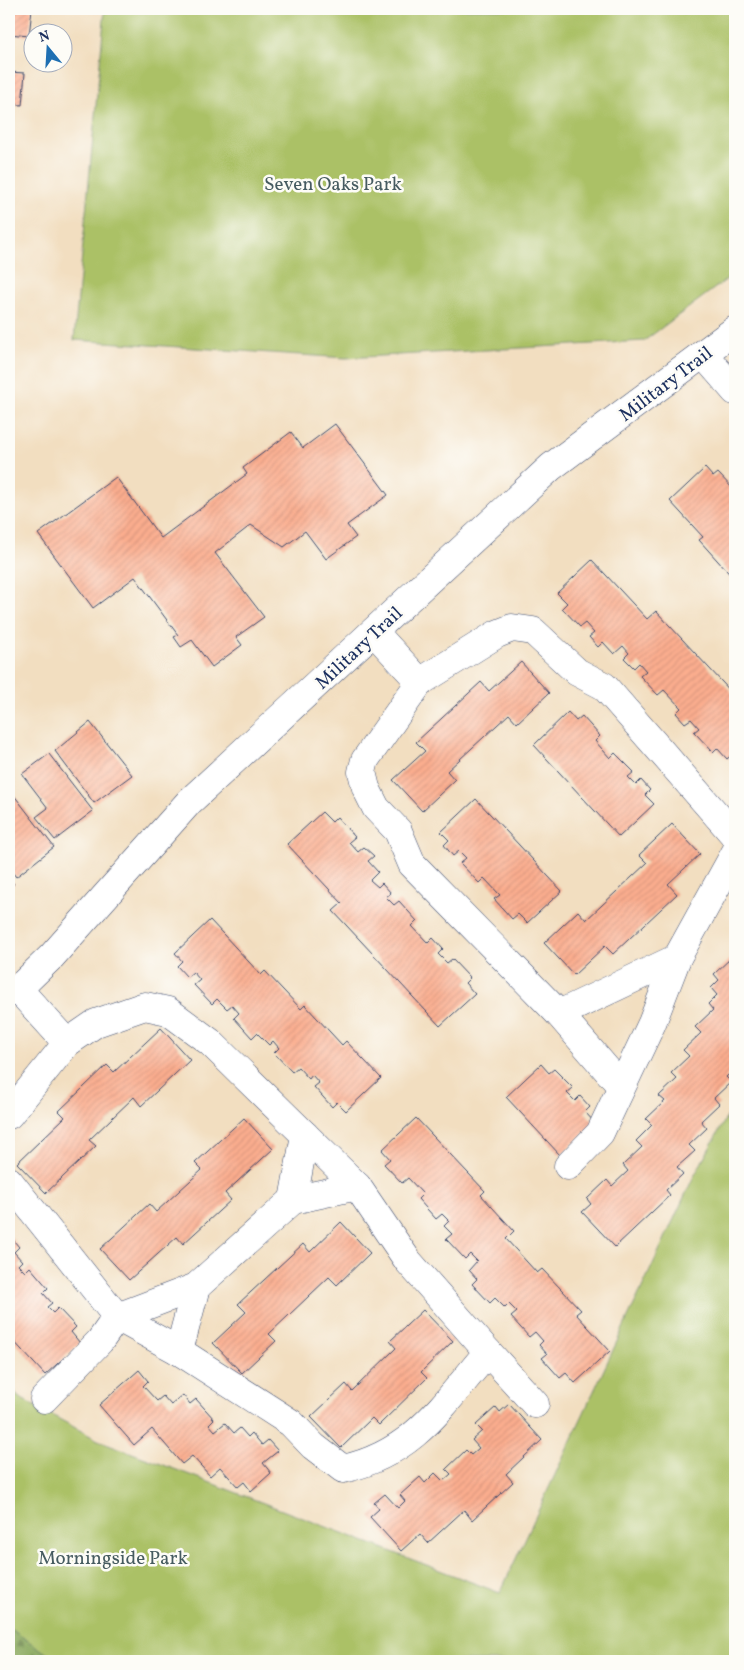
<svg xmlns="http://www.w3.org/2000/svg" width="744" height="1670" font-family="Vollkorn,serif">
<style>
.green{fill:#abc166;stroke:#637862}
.forest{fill:url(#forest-firs);stroke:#526b5c}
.building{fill:url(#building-hatch)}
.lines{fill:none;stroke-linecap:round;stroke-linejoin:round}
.minor-casing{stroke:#3b496d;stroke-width:29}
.minor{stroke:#fff;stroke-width:28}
.labels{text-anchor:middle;stroke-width:5;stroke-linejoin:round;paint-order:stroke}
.park-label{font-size:19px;fill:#465b60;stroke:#fdfcf7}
.street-label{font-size:19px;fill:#1b2f5e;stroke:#fdfcf7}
</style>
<defs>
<pattern id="forest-firs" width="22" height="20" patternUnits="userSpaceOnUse" patternTransform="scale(1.25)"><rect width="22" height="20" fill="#88a75b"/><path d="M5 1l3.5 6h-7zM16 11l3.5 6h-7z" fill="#6e884e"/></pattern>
<pattern id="building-hatch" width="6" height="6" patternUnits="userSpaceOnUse" patternTransform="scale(1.25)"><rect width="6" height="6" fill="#fbad8e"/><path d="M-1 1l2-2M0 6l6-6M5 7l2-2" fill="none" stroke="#d7957d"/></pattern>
</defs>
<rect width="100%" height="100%" fill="#fdfcf7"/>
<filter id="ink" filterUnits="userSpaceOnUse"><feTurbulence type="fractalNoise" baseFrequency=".02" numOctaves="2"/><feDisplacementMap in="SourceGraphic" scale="10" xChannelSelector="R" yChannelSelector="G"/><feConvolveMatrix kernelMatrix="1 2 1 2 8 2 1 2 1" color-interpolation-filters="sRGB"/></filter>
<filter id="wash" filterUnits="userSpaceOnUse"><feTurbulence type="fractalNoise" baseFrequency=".0096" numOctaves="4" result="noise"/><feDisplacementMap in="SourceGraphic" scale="20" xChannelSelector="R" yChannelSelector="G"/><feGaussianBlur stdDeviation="1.12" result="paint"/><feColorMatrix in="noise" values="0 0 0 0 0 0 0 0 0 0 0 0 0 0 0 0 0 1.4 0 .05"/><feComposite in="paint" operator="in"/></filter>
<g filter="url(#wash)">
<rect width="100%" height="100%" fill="#f2dec0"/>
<g class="green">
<polygon points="105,9 735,9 735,273 644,341 346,358 74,340"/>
<polygon points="735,1102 735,1661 9,1661 9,1381 18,1397 98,1440 500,1593 693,1178"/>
</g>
<polygon class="forest" points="9,1628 58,1661 9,1661"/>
<g id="blocks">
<g class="building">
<polygon points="9,9 32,9 29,36 9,34"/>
<polygon points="9,72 25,73 22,105 9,104"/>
<polygon points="9,252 13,252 10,283 9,283"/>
<polygon points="335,424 388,495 347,525 356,537 326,559 305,531 284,547 251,525 215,553 264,617 236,637 242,645 212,667 192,640 181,647 174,637 178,635 135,577 93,608 38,534 116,477 161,538 247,474 243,468 291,432 303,448"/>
<polygon points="705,468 713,477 718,473 735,491 731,497 735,501 735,580 699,540 703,537 670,501"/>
<polygon points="592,560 647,619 656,611 735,696 735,752 727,759 717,748 713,752 694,732 699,728 691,719 685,723 676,713 681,708 664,690 658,695 640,676 646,671 639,663 634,668 624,658 629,653 623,646 614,654 603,642 598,647 589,637 594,633 585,623 580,627 562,608 567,603 557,593"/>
<polygon points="521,662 549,693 517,723 509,714 447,771 455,780 422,811 393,780 425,751 416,742 481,682 489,691"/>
<polygon points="568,712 576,721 582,716 600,736 595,741 610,758 615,753 634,772 628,777 636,785 641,780 650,790 645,795 654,804 619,837 534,745"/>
<polygon points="90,722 132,775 94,803 55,751"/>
<polygon points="49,754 93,811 55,840 36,817 48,808 22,774"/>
<polygon points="13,794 54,847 16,877 9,868 9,797"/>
<polygon points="476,799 562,891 527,923 518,914 512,919 494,899 500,895 484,878 479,883 460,863 466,858 459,851 453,856 444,845 449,840 441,832"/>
<polygon points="322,812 332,822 337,817 355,837 349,842 358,852 364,847 374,856 368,861 378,872 370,880 378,887 382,883 391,893 386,897 394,905 399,901 417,921 412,926 428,943 433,938 443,949 438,954 447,963 452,959 470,978 465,983 475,994 440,1026 333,911 342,903 287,844"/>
<polygon points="672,824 700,854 668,884 677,894 613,954 605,946 574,975 544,943 578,911 586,920 647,863 639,855"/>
<polygon points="9,878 14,884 9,888"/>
<polygon points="210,920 261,975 265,971 301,1009 305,1005 342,1045 346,1041 381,1078 346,1111 337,1102 332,1107 314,1087 319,1083 312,1075 309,1079 298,1067 292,1072 274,1053 279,1048 273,1041 269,1045 257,1033 252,1038 234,1018 239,1013 232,1005 227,1009 217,999 212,1004 194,985 200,980 193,972 187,977 177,966 182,961 175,953"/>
<polygon points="733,956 735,958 735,1068 726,1077 731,1082 714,1098 719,1104 701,1121 707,1128 689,1145 695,1151 677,1167 683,1174 666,1190 670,1195 615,1247 582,1212 591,1204 587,1199 607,1180 612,1186 628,1171 623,1165 642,1147 636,1141 652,1125 646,1119 665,1101 659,1096 677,1079 671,1073 689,1056 683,1050 701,1033 695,1027 713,1010 708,1004 717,995 711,988 719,980 714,974"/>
<polygon points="161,1028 190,1060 141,1106 134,1097 89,1140 96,1146 46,1193 17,1163 65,1117 59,1111 107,1065 114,1072"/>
<polygon points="541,1064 549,1073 554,1069 573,1088 567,1093 575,1101 580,1096 590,1107 585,1112 595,1123 560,1155 506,1097"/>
<polygon points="244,1118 273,1149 225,1193 231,1200 183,1244 177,1237 129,1280 100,1249 149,1204 156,1212 202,1170 195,1163"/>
<polygon points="416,1118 485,1191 481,1195 514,1231 506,1239 537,1273 542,1269 581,1310 576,1314 610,1351 575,1383 566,1373 560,1378 542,1358 547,1354 539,1345 543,1341 535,1332 529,1337 511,1317 517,1312 509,1304 505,1308 495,1298 490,1303 472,1284 477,1279 469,1270 477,1261 470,1254 465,1259 446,1239 452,1234 444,1226 449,1221 442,1214 436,1219 418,1199 423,1194 408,1178 402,1183 384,1164 390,1159 382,1150"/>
<polygon points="341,1222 370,1253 337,1285 329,1277 269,1334 276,1341 242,1373 213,1343 246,1312 238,1304 303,1244 310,1252"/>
<polygon points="9,1235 19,1247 14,1252 22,1261 18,1265 25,1272 30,1267 48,1288 43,1293 52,1303 47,1307 53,1313 58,1308 76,1327 71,1332 80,1343 45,1375 10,1337 15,1333 9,1326"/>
<polygon points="423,1310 453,1341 421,1372 427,1378 379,1425 372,1418 341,1448 311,1417 346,1384 352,1391 396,1348 390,1341"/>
<polygon points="139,1370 148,1381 143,1386 157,1401 163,1396 171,1405 183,1395 190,1404 196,1399 214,1419 209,1424 215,1431 225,1423 234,1433 240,1428 248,1437 252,1433 262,1445 268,1440 278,1451 263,1463 271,1473 251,1491 244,1482 238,1487 220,1467 210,1476 192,1456 182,1464 152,1429 134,1445 99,1405"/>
<polygon points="509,1404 542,1440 506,1474 513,1482 472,1520 464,1510 428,1543 420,1534 401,1551 370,1517 379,1509 374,1503 385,1494 398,1508 405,1501 400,1495 420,1477 425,1483 435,1473 443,1481 451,1474 446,1469 466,1450 471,1455 479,1448 472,1440 482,1431 476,1425 496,1407 500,1412"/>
</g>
</g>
</g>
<g filter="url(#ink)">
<use href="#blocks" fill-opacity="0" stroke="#3b496d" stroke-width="1"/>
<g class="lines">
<g class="minor-casing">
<g id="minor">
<polyline points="703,354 735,391"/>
<polyline points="374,632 420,682"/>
<polyline points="18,989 67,1043"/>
<polyline points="9,993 18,989 52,956 189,802 551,467 735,330"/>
<polyline points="559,1014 677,958"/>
<polyline points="621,1086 559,1014 412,864 398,831 376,808 366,788 362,772 365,760 420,682 497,634 512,628 533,631 577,672 604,686 735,836"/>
<path d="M 9,1115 L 67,1043 L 96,1023 L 145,1006 L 168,1011 L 210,1042 L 357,1186 L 408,1261 L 488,1352 C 443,1404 415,1453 343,1469 L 313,1446 L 291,1423 L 179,1351 L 117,1317 L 9,1181"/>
<polyline points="568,1166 600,1133 652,1023 677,958 735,853"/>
<polyline points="293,1200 305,1135"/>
<polyline points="179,1351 196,1287"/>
<polyline points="488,1352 535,1404"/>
<polyline points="44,1399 100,1341 117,1317 196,1287 293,1200 357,1186"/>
</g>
</g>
<use href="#minor" class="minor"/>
</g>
</g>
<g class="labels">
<g class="park-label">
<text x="333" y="190">Seven Oaks Park</text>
<text x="113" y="1564">Morningside Park</text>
</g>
<g class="street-label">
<text transform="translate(665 383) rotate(-37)" y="7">Military Trail</text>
<text transform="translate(358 647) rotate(-43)" y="7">Military Trail</text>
</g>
</g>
<rect width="744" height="1670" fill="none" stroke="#fdfcf7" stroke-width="30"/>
<g transform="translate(48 48) rotate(342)"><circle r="24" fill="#fdfcf7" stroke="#a3aaba"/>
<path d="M0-4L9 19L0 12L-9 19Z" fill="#1f6fb2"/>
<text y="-8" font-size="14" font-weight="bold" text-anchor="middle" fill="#1b2f5e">N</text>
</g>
</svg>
